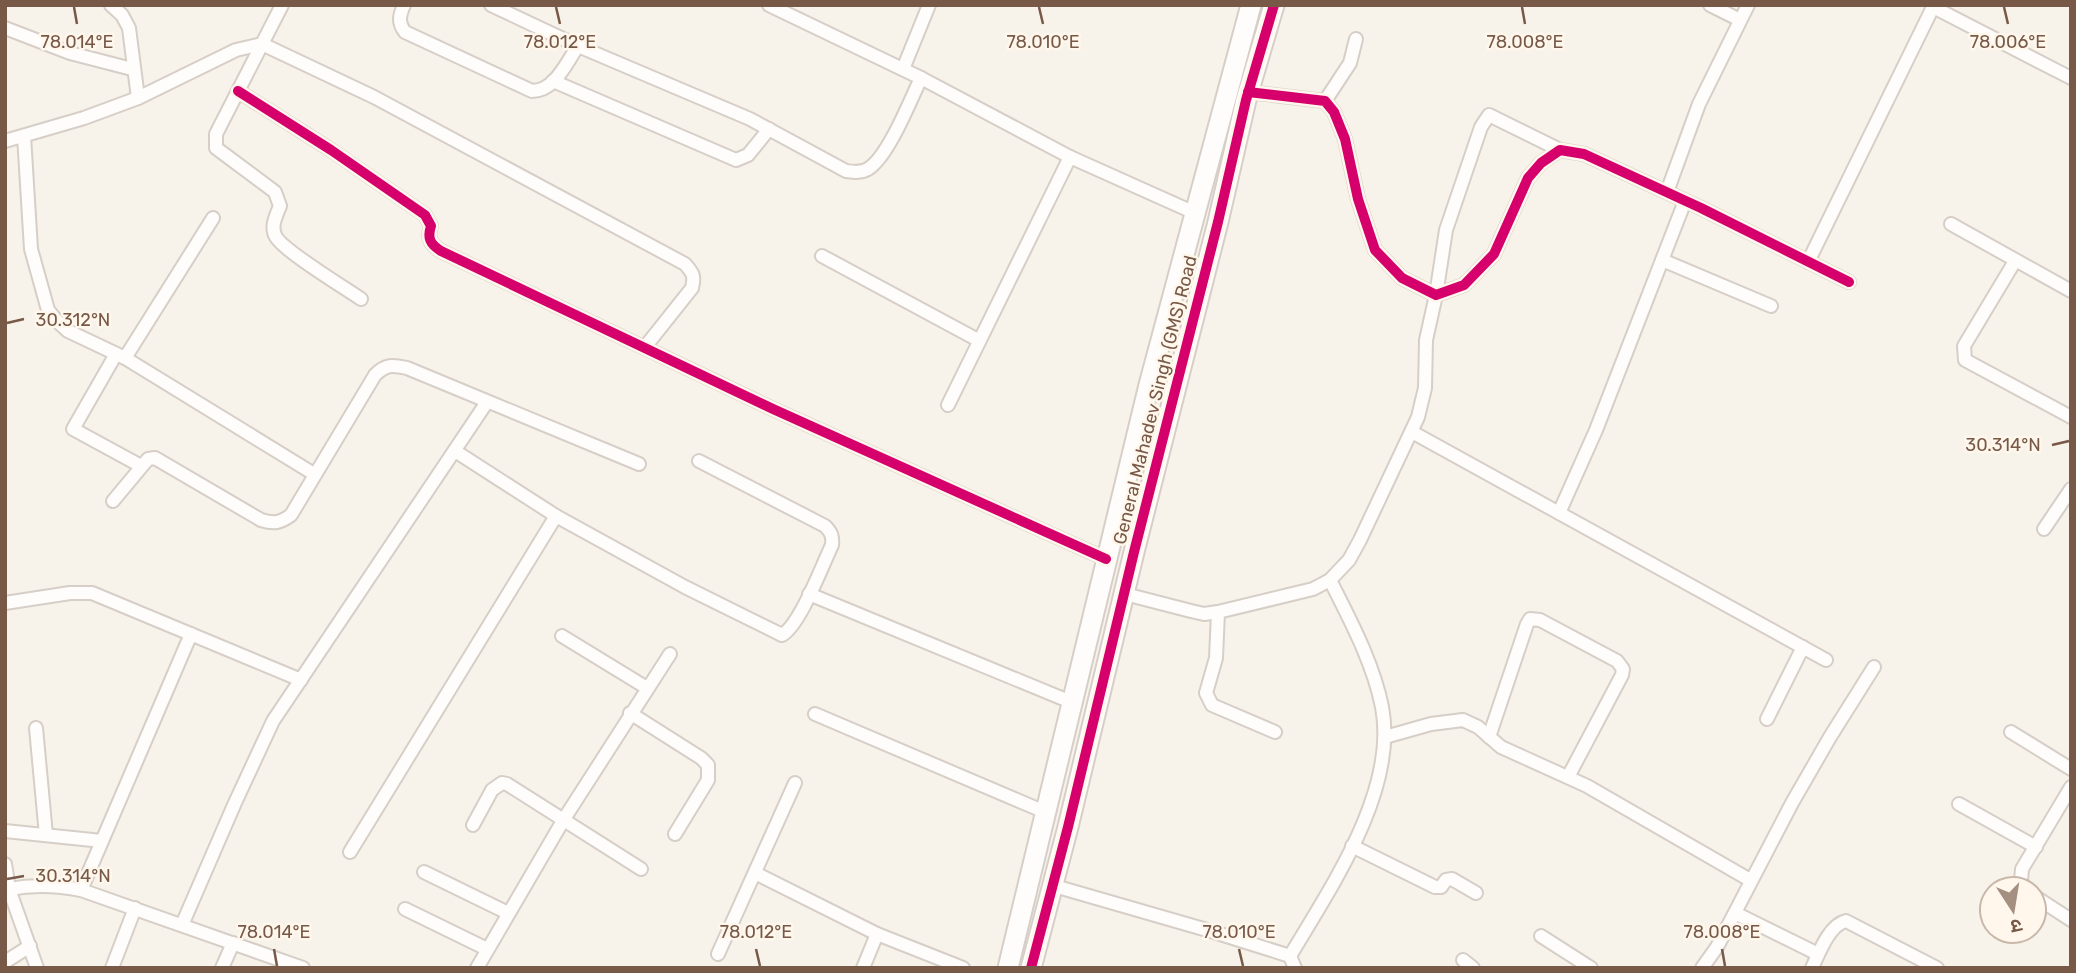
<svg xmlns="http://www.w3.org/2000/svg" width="2076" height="973" font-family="Rubik,'Noto Sans Devanagari',sans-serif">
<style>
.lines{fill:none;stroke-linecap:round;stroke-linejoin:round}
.street-casing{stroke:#d6cec7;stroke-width:16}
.secondary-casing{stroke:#d7cec7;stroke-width:23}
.street{stroke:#fefdfc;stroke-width:12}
.secondary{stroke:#fefdfc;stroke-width:19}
.cycleway-casing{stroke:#fff7ec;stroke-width:15}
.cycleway{stroke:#d6006c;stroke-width:10}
.ticks{fill:none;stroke:#785948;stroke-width:2.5}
.labels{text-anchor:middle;stroke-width:5;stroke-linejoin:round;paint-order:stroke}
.street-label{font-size:18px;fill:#785948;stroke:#fff7ec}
.ticks-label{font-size:18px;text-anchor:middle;fill:#785948;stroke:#fff7ec;stroke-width:5;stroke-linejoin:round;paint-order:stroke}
</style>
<rect width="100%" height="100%" fill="#f7f3eb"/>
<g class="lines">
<g class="street-casing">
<g id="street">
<polyline points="111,5 122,15 129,28 138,98"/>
<path d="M 282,5 L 216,134 L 216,148 L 275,192 L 280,206 C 276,216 270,227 276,237 C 284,251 345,288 361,299"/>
<path d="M 404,5 C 399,16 398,23 405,32 L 532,91 C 555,91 566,63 578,46"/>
<path d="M 491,5 L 578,46 L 750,119 L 846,171 C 854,172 861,173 868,169 C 888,157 910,101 921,78"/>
<polyline points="769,5 921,78 1070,157 1195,213"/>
<polyline points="1710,5 1740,20"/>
<polyline points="1933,7 2071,78"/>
<polyline points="5,28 70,53 132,69"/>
<polyline points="903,69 929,5"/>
<polyline points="553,81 736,160 748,155 769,129"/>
<path d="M 238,91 L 331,150 L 425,215 L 431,226 C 427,238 430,244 441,251 L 773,409 L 1106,559"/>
<polyline points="1248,92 1325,101 1334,112 1345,139 1358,199 1375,250 1402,278 1436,295 1464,285 1494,254 1528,178 1541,163 1560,150 1584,154 1701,208 1849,282"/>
<polyline points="1325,101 1350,63 1356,39"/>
<polyline points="24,136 31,249 48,310 57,321 68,331 125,358 314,474"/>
<path d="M 5,141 L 84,118 L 138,98 L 236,50 L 262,44 L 374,97 L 685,264 C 693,273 695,276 692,288 L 645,347"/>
<polyline points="1667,192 1699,104 1748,5"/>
<polyline points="1951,224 2071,291"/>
<polyline points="822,256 978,340"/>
<polyline points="1662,260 1771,306"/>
<polyline points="2015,261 1964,346 1965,360 2071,417"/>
<polyline points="1808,262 1934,5"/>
<polyline points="116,354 73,429 141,466"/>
<polyline points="125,358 213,218"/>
<polyline points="948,405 1070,157"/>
<polyline points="1412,432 1826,660"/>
<path d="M 455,451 L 556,516 L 685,587 L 782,635 C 800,625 822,566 832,545 C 833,536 831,532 825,526 L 699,461"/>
<path d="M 113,501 L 148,459 L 155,458 L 261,520 C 274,524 280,523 291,515 L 375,375 C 386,364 392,365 407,368 L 639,464"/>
<polyline points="1559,513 1596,430 1685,201"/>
<polyline points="2044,529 2071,489"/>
<polyline points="809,594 1071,702"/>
<polyline points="1125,594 1191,611 1204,614 1218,612 1313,589 1330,580 1349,560 1360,540 1418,417 1425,388 1426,340 1436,295 1446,230 1481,127 1489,115 1560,150"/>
<polyline points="5,603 70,593 92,593 301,680"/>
<polyline points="1218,612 1216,658 1206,693 1212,705 1275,732"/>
<polyline points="562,636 647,688"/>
<polyline points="630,713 701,758 708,765 708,780 675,834"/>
<polyline points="815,714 1045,812"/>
<polyline points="1767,719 1803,647"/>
<polyline points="36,728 46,835"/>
<polyline points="2011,732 2071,769"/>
<polyline points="1385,737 1431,724 1463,720 1478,727 1501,747 1587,786 1750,880"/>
<polyline points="1489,737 1527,624 1530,619 1540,620 1617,661 1623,669 1622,675 1568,777"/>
<polyline points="1959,804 2036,847"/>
<polyline points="473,825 492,790 502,783 507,784 641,869"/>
<polyline points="5,831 102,841"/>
<polyline points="1352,846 1435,887 1441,887 1446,880 1452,879 1476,893"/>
<polyline points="350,852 556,516"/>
<polyline points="5,864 9,889 37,968"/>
<polyline points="424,872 508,913"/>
<polyline points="755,873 877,934 963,968"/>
<polyline points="1051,885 1214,932 1290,956 1295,968"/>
<path d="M 9,889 C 35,884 56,885 81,890 L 303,968"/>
<polyline points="2025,889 2021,881 2022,869 2071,787"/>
<polyline points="81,890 191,634"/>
<polyline points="2034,896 2071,920"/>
<polyline points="405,909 487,949"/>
<polyline points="1735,913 1818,954"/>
<polyline points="182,925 234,805 273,721 487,402"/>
<polyline points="1541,936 1591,968"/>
<polyline points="718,954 795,783"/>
<path d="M 1290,956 C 1331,887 1398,790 1382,707 C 1373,662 1350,620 1330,580"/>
<polyline points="1463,960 1473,968"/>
<polyline points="5,962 30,946"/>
<polyline points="112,968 135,908"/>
<polyline points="222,968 233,943"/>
<polyline points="477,968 564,819 670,654"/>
<polyline points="863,968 877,934"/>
<polyline points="1702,968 1717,947 1792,803 1830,737 1874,667"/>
<path d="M 1812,968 C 1819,953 1829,925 1846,921 L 1937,968"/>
</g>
</g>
<g class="secondary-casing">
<g id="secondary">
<polyline points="1008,968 1149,385 1251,5"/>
<polyline points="1031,968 1068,827 1134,552 1218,222 1246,100 1274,5"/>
</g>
</g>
<use href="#street" class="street"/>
<use href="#secondary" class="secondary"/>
<g class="cycleway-casing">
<g id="cycleway">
<path d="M 238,91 L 331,150 L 425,215 L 431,226 C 427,238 430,244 441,251 L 773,409 L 1106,559"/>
<polyline points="1248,92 1325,101 1334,112 1345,139 1358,199 1375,250 1402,278 1436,295 1464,285 1494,254 1528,178 1541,163 1560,150 1584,154 1701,208 1849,282"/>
<polyline points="1031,968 1068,827 1134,552 1218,222 1246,100 1274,5"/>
</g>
</g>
<use href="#cycleway" class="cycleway"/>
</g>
<path class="ticks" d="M 74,7 L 77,24M 556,7 L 560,24M 1039,7 L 1043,24M 1522,7 L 1525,24M 2004,7 L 2008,24M 7,323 L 24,319M 2052,445 L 2069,441M 7,879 L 24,876M 274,949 L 277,966M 756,949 L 760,966M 1239,949 L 1243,966M 1722,949 L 1725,966"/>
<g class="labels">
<g class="street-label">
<text transform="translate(1155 400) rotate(-76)" y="6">General Mahadev Singh (GMS) Road</text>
</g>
</g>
<g class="ticks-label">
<text x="77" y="48">78.014°E</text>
<text x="560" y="48">78.012°E</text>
<text x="1043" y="48">78.010°E</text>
<text x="1525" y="48">78.008°E</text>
<text x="2008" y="48">78.006°E</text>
<text x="73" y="326">30.312°N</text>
<text x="2003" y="451">30.314°N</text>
<text x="73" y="882">30.314°N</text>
<text x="274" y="938">78.014°E</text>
<text x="756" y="938">78.012°E</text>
<text x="1239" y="938">78.010°E</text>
<text x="1722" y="938">78.008°E</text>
</g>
<rect width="2076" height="973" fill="none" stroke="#785948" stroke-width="14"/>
<g transform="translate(2013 910) rotate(168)"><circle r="33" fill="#fff7ec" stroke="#c9b8aa" stroke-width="2"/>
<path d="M0-5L12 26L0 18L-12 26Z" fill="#a48f81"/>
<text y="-10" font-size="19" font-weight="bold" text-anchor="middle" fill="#785948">उ</text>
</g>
</svg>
